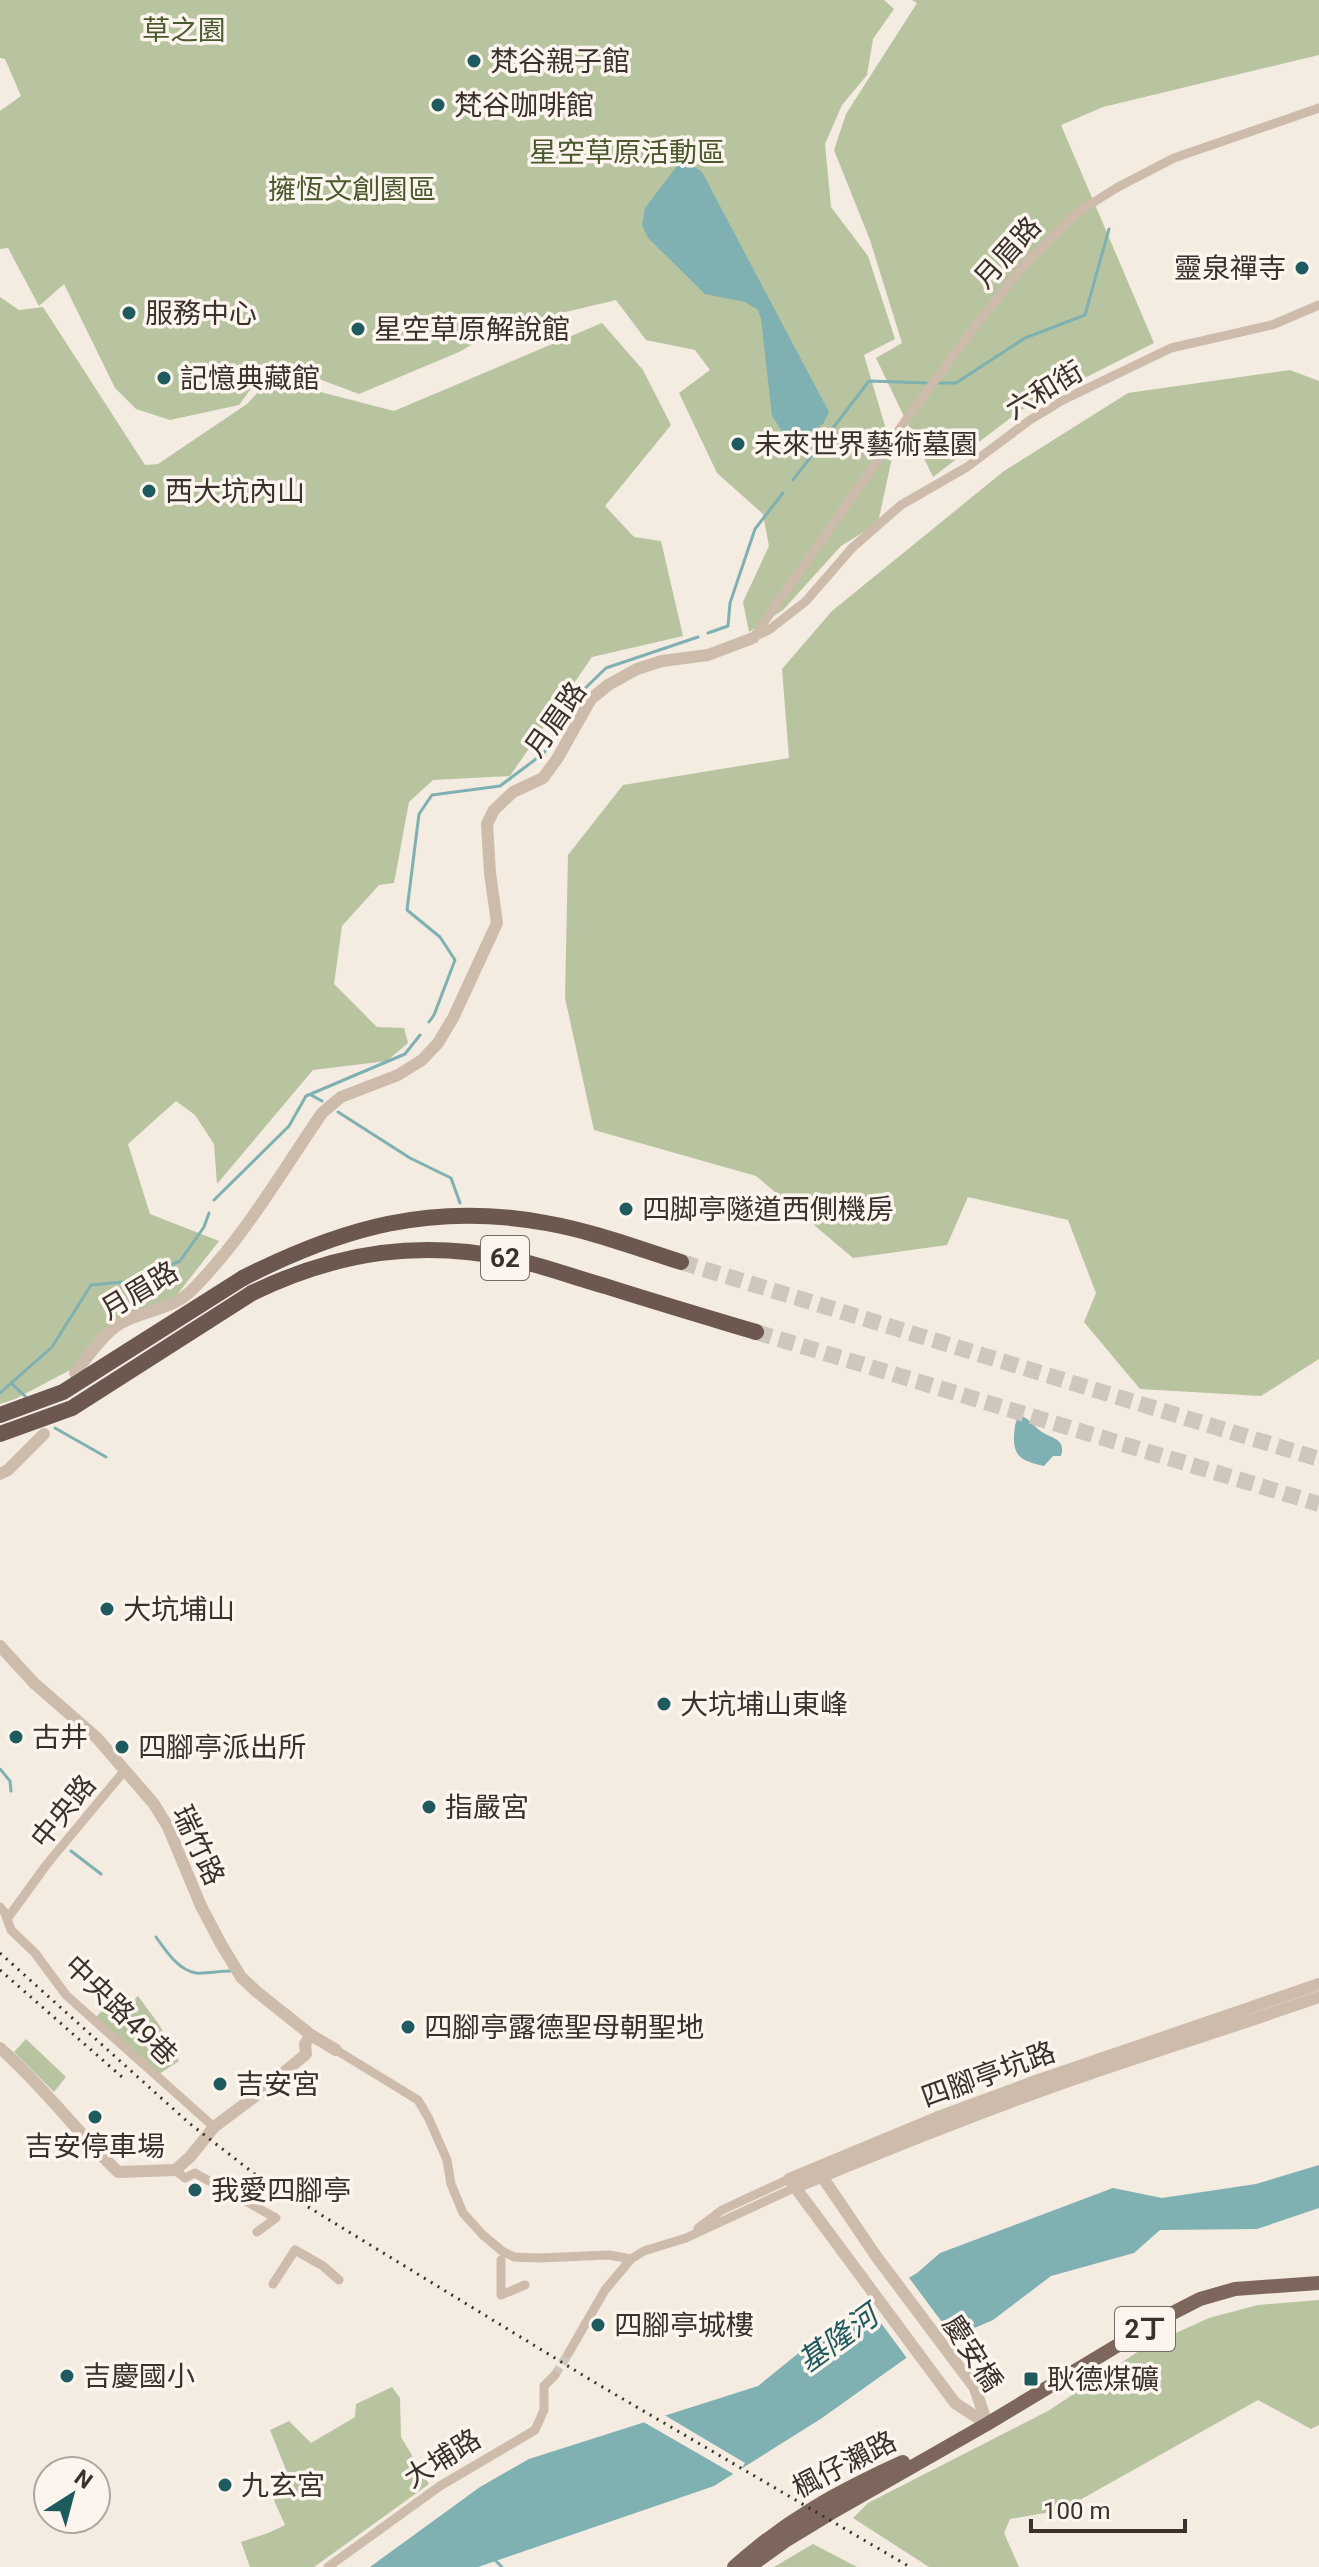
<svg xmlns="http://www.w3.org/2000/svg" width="1319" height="2567" font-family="Roboto,'Noto Sans TC',sans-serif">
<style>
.green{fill:#b8c4a0}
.water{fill:#7fb0b2}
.pier{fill:#f4ebe1}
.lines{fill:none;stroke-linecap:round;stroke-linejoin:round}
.stream{stroke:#7fb0b2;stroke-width:3}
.minor-tunnel{stroke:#cfc6bd;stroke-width:9;stroke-dasharray:9 4.5;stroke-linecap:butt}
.trunk-tunnel{stroke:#cfc6bd;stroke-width:16;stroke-dasharray:16 8;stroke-linecap:butt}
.minor{stroke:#cdbbac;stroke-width:9}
.tertiary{stroke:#cdbbac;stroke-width:12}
.primary{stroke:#7d675c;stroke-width:14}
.trunk{stroke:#6c584f;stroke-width:16}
.rail{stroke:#3b302b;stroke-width:3;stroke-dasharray:2 6;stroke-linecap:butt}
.trunk-bridge{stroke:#6c584f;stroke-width:16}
.poi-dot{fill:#1f5a5e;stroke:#fbf5ee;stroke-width:3}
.labels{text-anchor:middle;stroke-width:7;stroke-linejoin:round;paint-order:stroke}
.shield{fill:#fbf5ee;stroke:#756b66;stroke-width:2}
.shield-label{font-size:26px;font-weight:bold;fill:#3b302b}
.park-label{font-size:28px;fill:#4a5a2e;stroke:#fbf5ee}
.poi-label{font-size:28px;fill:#3b302b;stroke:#fbf5ee;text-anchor:start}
.street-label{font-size:28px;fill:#3b302b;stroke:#fbf5ee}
.water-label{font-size:30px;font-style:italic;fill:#1f5a5e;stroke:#fbf5ee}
</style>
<rect width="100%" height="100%" fill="#f4ebe1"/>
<g class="green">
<polygon points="0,0 884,0 894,9 873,39 867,75 842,105 825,144 831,207 868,256 895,339 864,355 893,453 878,523 841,546 783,610 749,632 743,602 769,546 763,514 717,473 679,393 710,370 695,350 646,340 616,300 503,327 459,352 359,394 271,361 239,405 170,420 136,409 115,388 64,284 39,306 8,248 0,249 0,111 21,96 5,59 0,58"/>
<polygon points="912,0 1319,0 1319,55 1103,107 1061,125 1154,343 1021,410 933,477 876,358 902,343 870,240 834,150 846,114 917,3"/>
<polygon points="0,297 19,310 43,307 145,465 158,464 247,404 273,376 309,389 394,411 602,323 643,370 671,425 605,506 634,537 661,541 683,636 592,657 510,776 433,780 409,802 394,883 379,885 342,926 334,984 377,1027 404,1028 408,1043 387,1061 313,1070 217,1184 214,1144 195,1115 176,1101 128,1144 150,1214 219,1241 173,1300 117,1320 74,1368 15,1399 0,1404"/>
<polygon points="1290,370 1319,381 1319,1359 1261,1396 1140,1389 1084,1322 1096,1293 1068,1220 968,1197 947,1245 853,1258 756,1176 594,1130 565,998 568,855 623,785 789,758 782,669 832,611 1004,471 1128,393"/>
<polygon points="138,1996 160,2026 179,2061 159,2074 96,2017 104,2009 120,2014"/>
<polygon points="26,2039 66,2077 54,2092 14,2052"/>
<polygon points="1319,2300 1319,2425 1311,2429 1258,2400 1062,2510 1010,2519 1004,2533 1019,2567 929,2567 853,2518 868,2503 1048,2411 1145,2347 1209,2318 1258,2305"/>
<polygon points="392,2387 400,2398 401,2437 429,2484 314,2567 250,2567 241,2542 268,2533 285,2525 273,2498 283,2495 288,2475 270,2430 289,2421 311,2443 355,2417 356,2404"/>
<polygon points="813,2544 857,2567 774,2567"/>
</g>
<g class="water">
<polygon points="692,165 702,172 829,412 823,424 798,440 785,436 772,416 761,319 758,310 745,302 705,294 648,238 642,225 645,208 677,166"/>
<path d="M 1020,1415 C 1030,1419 1033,1426 1042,1432 C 1053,1439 1066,1439 1061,1456 L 1053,1456 L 1044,1466 C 1023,1461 1013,1458 1014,1435 C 1015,1426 1015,1421 1020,1415 Z"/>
<polygon points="1319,2165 1319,2208 1257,2229 1160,2230 1134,2253 1051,2276 993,2320 909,2356 822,2418 714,2486 478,2567 370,2567 480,2487 529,2459 758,2386 838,2321 917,2273 940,2253 1113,2188 1162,2198 1256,2184"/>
</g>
<g class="pier">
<polygon points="907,2275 956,2341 909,2361 864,2300"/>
<polygon points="661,2413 745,2463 737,2476 640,2420"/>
</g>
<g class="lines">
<g class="stream">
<polyline points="936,383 956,383 1025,338 1085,315 1109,229"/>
<polyline points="793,480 869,381 928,383"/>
<polyline points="708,633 728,626 730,603 755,529 783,493"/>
<polyline points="429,1022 434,1015 455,960 440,937 407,910 419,814 432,795 500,786 544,753 573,700 606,668 698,637"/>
<polyline points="311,1095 322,1101"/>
<polyline points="338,1112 410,1158 451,1178 460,1203"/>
<polyline points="214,1200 289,1126 306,1096 405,1054 420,1035"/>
<polyline points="11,1383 26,1397"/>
<polyline points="0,1393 52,1347 91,1285 134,1281 180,1261 204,1227 209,1213"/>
<polyline points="55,1428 106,1457"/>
<polyline points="0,1769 10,1781 11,1791"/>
<polyline points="71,1851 101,1874"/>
<path d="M 156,1937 C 166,1951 178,1970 196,1973 C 206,1974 219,1971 230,1971"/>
<polyline points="494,2559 502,2567"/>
</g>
<polyline class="minor-tunnel" points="555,2375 568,2354"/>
<g class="trunk-tunnel">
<polyline points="681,1262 1319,1459"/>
<polyline points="756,1332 1319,1504"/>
</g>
<g class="minor">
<polyline points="756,636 769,630 806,601 852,548 901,505 967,467 1030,420 1063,400 1171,348 1272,325 1319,305"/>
<polyline points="753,638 908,417 976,325 1024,265 1078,212 1118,187 1174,158 1319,108"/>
<polyline points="0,1907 5,1913 11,1930 35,1953 66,1995 214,2127"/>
<polyline points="7,1919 47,1864 125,1770"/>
<polyline points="336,2050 418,2100 429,2119 447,2160 451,2184 463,2213 483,2235 502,2251 514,2257 539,2258 609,2255 631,2259"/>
<polyline points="175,2170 185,2178 195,2173 200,2176 276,2218 257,2232"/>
<polyline points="698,2228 722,2210 789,2179"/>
<polyline points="501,2260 501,2295 525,2285"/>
<polyline points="273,2284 295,2250 323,2266 339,2280"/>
<polyline points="568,2354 605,2290 631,2259 644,2251 686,2238 794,2188"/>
<polyline points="328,2567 440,2486 535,2430 544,2410 544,2386 555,2375"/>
</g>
<g class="tertiary">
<path d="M 75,1373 C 88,1356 103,1334 121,1323 C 144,1310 172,1310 192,1290 C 243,1239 281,1173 322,1113 L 341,1097 L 398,1075 L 422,1060 L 438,1043 L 453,1018 L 497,923 L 490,873 L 487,824 L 494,810 L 513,792 L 543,778 L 557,759 L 591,699 L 608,685 L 637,669 L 662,661 L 708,655 L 753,638"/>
<polyline points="0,1474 8,1470 44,1434"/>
<polyline points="0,1646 34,1683 97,1738 154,1804 168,1827 201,1906 221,1944 241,1977 257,1992 311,2035 336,2050"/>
<path d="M 0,2048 C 43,2086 77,2132 118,2172 L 175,2170 L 190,2157 L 214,2127 L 258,2094 L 306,2054 L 305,2044 L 311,2035"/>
<polyline points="819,2172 876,2256 975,2388 987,2424"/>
<path d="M 794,2188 C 882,2152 970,2116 1060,2084 C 1146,2054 1233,2027 1319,1997"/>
<polyline points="987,2424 955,2403 789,2179 936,2118 1036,2081 1319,1984"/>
</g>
<g class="primary">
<path d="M 734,2567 C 786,2520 839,2491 903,2462"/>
<polyline points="749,2567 785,2541 831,2513 987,2424 1163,2318 1200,2299 1235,2289 1319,2283"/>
</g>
<g class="trunk">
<path d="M 243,1278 C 343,1227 433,1202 546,1223 C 592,1231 637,1248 681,1262"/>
<path d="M 252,1293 C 339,1251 422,1239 517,1260 C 547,1267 576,1278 605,1286 C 655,1302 706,1317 756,1332"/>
</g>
<g class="rail">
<polyline points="0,1953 189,2123 256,2175 594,2382 910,2567"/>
<polyline points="0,1970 122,2077"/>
</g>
<g class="trunk-bridge">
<polyline points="0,1415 63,1392 243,1278"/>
<polyline points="0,1434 72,1408 252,1293"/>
</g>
</g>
<g class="poi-dot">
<circle cx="474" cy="61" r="8"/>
<circle cx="438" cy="105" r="8"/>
<circle cx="1302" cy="268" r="8"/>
<circle cx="129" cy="313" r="8"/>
<circle cx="358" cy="329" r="8"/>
<circle cx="164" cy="378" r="8"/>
<circle cx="738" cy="444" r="8"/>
<circle cx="149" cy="491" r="8"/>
<circle cx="626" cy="1209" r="8"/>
<circle cx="107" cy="1609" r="8"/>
<circle cx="664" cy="1704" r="8"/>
<circle cx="16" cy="1737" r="8"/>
<circle cx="122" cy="1747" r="8"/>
<circle cx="429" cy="1807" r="8"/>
<circle cx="408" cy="2027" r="8"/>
<circle cx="220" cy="2084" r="8"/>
<circle cx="95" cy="2117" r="8"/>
<circle cx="195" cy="2190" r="8"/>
<circle cx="598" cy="2325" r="8"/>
<circle cx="67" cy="2376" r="8"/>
<rect x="1023" y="2371" width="16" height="16" rx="4"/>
<circle cx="225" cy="2485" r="8"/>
</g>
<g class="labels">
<g class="shield">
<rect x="481" y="1236" width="48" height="44" rx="6"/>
<rect x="1115" y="2307" width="60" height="44" rx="6"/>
</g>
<g class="shield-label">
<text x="505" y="1267">62</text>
<text x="1145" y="2338">2丁</text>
</g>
<g class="park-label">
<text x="184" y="40">草之園</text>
<text x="627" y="162">星空草原活動區</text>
<text x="352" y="199">擁恆文創園區</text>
</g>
<g class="poi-label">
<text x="490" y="71">梵谷親子館</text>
<text x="454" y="115">梵谷咖啡館</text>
<text x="1286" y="278" text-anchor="end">靈泉禪寺</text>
<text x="145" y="323">服務中心</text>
<text x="374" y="339">星空草原解說館</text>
<text x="180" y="388">記憶典藏館</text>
<text x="754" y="454">未來世界藝術墓園</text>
<text x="165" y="501">西大坑內山</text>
<text x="642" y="1219">四脚亭隧道西側機房</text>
<text x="123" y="1619">大坑埔山</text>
<text x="680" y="1714">大坑埔山東峰</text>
<text x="32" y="1747">古井</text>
<text x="138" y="1757">四腳亭派出所</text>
<text x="445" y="1817">指嚴宮</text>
<text x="424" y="2037">四腳亭露德聖母朝聖地</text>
<text x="236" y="2094">吉安宮</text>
<text x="95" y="2156" text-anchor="middle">吉安停車場</text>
<text x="211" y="2200">我愛四腳亭</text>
<text x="614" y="2335">四腳亭城樓</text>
<text x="83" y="2386">吉慶國小</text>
<text x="1047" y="2389">耿德煤礦</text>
<text x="241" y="2495">九玄宮</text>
</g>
<g class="street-label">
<text transform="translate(1007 252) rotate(-48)" y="10">月眉路</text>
<text transform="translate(1044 390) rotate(-31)" y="10">六和街</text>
<text transform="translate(555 719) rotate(-55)" y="10">月眉路</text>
<text transform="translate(139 1290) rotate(-31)" y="10">月眉路</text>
<text transform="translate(63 1811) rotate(-51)" y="10">中央路</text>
<text transform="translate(199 1845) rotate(65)" y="10">瑞竹路</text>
<text transform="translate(121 2010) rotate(44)" y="10">中央路49巷</text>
<text transform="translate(988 2074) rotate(-20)" y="10">四腳亭坑路</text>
<text transform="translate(973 2353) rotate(57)" y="10">慶安橋</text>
<text transform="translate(442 2458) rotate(-32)" y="10">大埔路</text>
<text transform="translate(844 2464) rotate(-27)" y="10">楓仔瀨路</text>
</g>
<g class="water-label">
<text transform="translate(838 2339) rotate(-36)" y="10">基隆河</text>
</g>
</g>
<g transform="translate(72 2495) rotate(36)"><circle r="38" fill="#fbf5ee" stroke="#aea6a0" stroke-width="2"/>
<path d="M0-6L14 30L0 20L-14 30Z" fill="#1f5a5e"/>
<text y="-12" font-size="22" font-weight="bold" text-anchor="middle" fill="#3b302b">N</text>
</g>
<path d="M1031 2519v12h154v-12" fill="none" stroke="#3b302b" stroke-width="4"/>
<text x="1043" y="2519" font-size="24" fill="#3b302b" stroke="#fbf5ee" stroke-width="6" paint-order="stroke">100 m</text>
</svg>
